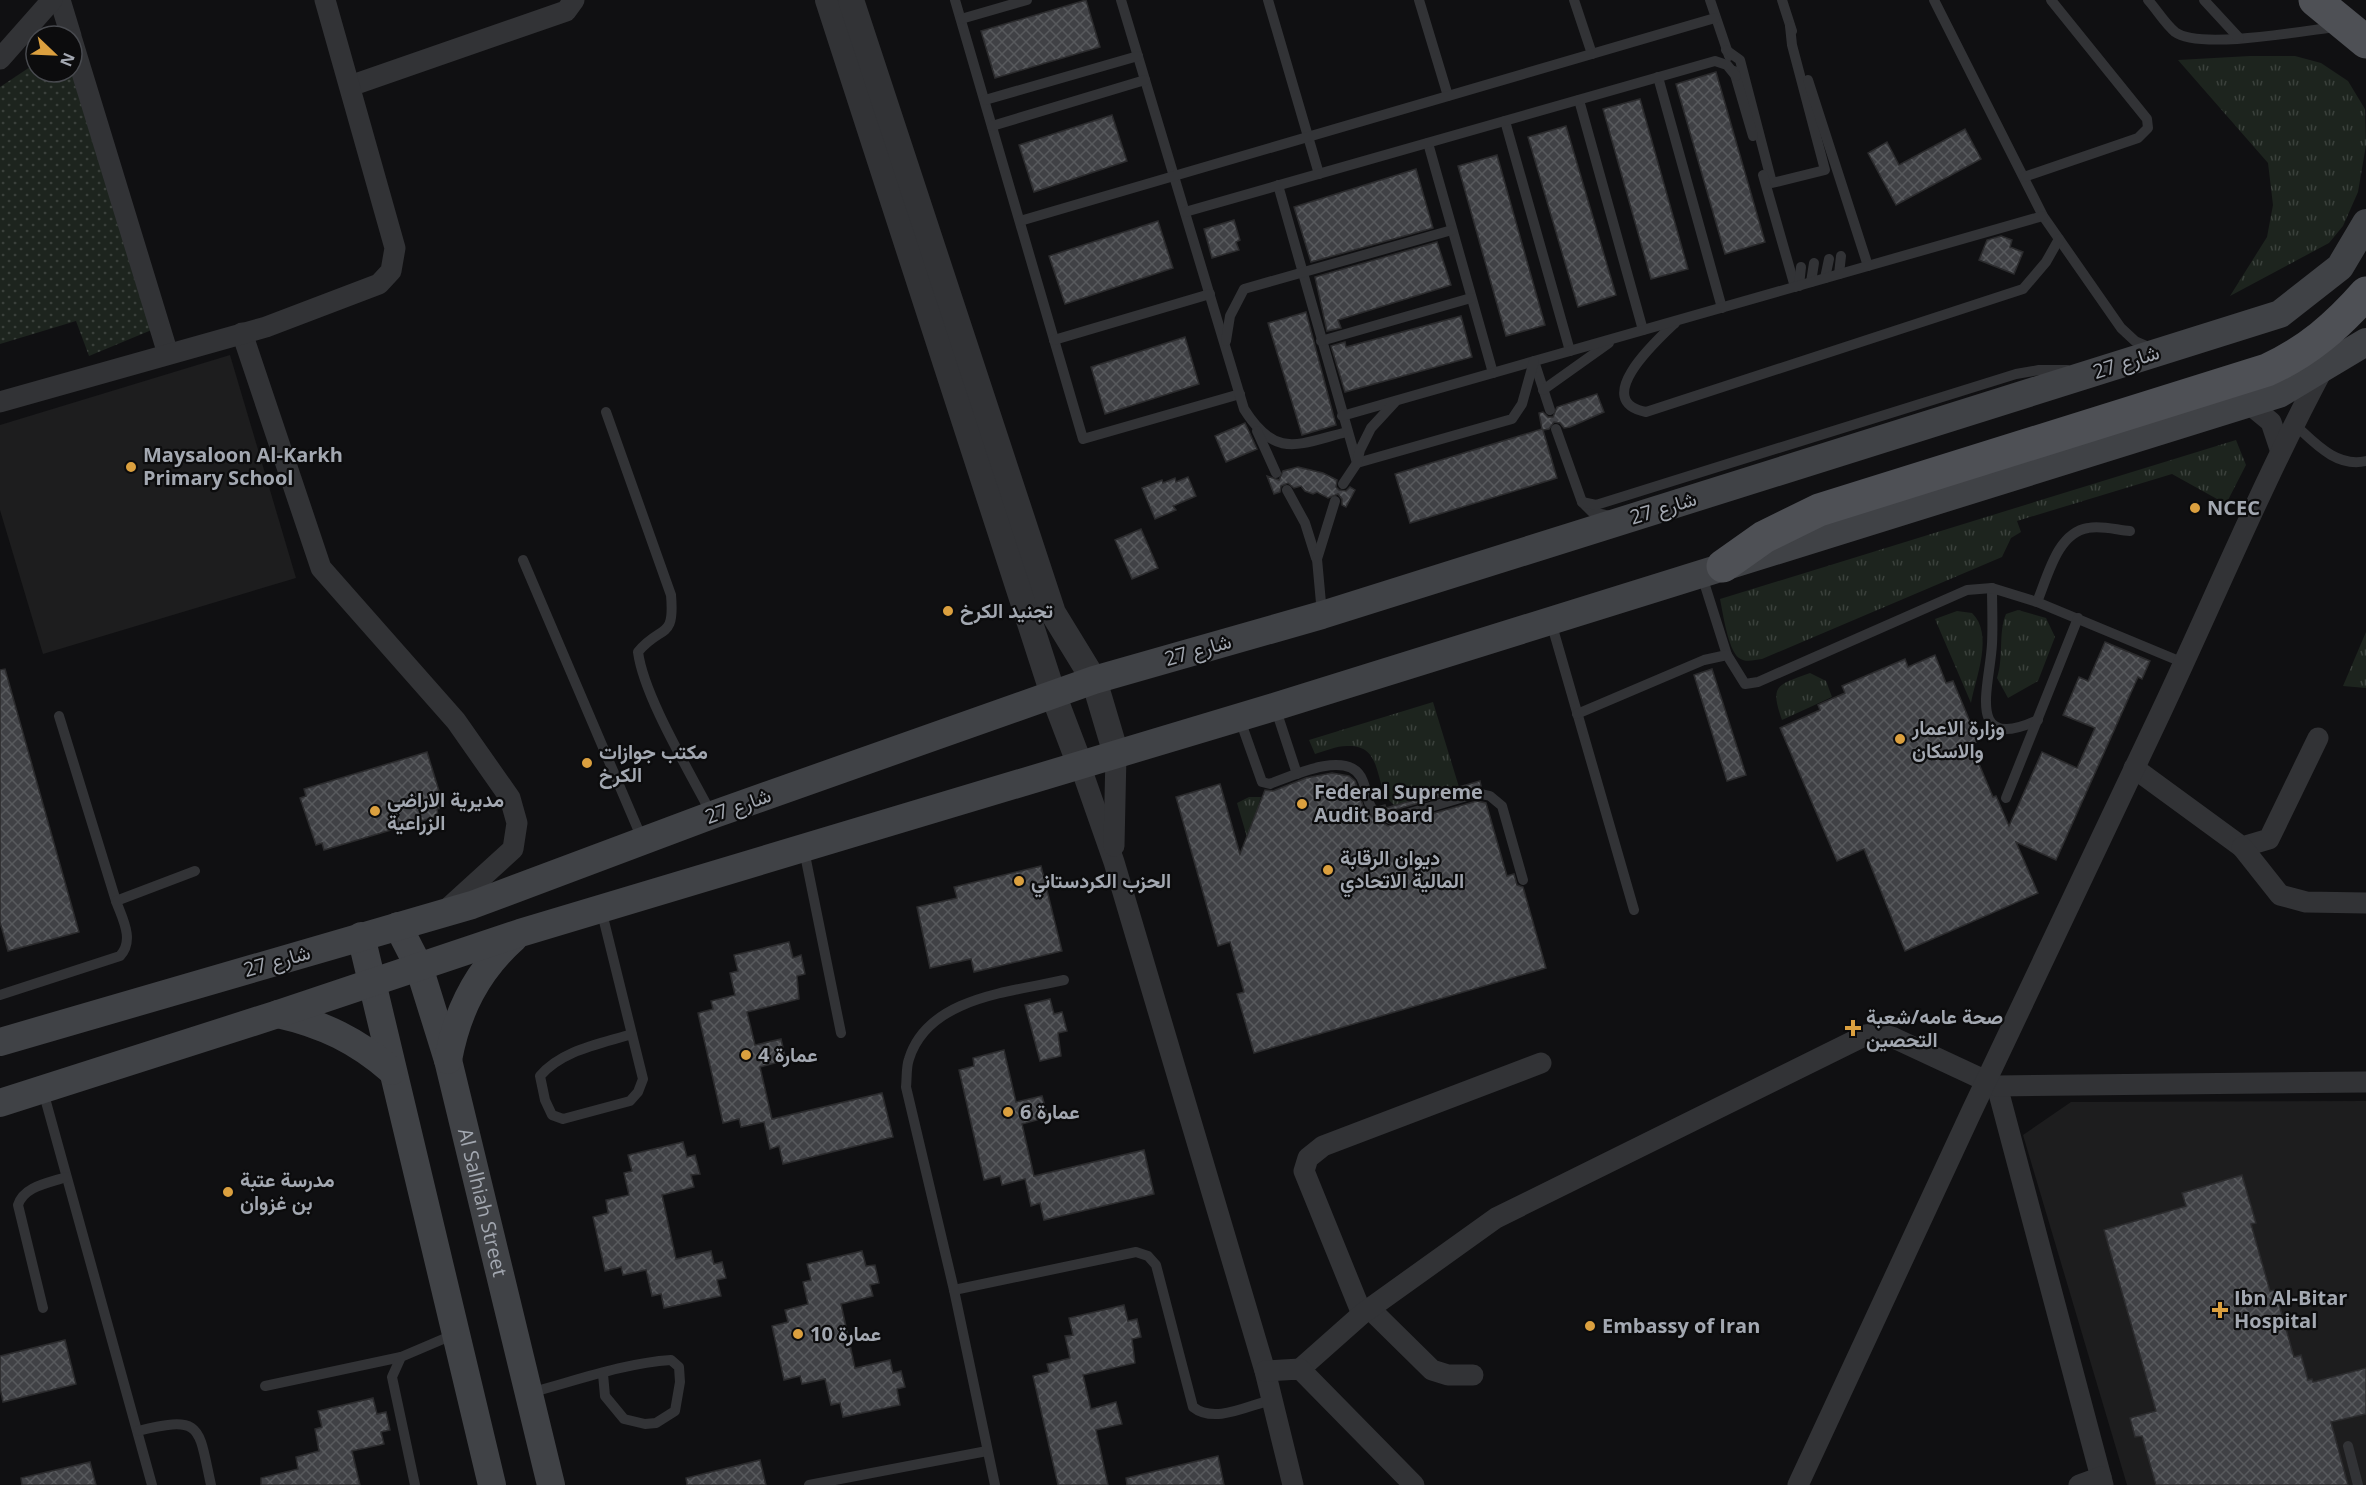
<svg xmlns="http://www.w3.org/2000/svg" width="2366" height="1485" font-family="'Open Sans',Vazirmatn,sans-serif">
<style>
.built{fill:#1d1d1e}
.grass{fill:url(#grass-tufts)}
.park{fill:url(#park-dots)}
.building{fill:url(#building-cross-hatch);stroke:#2b2b2d;stroke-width:1.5}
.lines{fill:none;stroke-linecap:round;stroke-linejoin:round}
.service{stroke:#323336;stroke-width:10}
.minor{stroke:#323336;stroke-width:21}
.tertiary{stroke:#323336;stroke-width:26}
.secondary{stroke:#404246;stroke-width:28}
.primary{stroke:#4e5055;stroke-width:33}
.poi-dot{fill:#dba03f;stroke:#0c0c0d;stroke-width:2}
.labels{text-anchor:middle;stroke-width:4.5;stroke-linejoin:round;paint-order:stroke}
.street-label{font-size:20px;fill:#a3a8b1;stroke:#0c0c0d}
.poi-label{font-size:20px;font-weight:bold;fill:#a3a8b1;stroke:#0c0c0d;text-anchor:start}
</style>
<defs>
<pattern id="grass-tufts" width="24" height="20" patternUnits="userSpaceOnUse" patternTransform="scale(1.5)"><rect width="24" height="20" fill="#1d241e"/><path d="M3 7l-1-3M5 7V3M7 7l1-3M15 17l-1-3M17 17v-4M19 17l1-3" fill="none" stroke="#3b413c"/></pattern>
<pattern id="park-dots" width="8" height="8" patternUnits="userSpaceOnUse" patternTransform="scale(1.5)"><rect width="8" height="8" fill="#1d241e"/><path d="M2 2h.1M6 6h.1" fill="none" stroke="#3b413c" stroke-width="1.8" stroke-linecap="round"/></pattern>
<pattern id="building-cross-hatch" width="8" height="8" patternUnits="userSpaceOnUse" patternTransform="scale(1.5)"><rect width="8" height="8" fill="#404145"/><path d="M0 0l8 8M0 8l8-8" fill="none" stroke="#585a5d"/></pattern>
</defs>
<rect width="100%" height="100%" fill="#101012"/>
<g class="built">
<polygon points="230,355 296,578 43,654 0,510 0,425"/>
<polygon points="2366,1101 2366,1485 2127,1485 2023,1135 2071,1102"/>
</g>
<g class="grass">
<polygon points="2250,56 2295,56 2321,63 2348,81 2365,109 2366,145 2358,192 2343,226 2329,243 2230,296 2267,237 2273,205 2268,163 2178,60"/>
<path d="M 2236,440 L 2246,465 L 2226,504 L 2172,474 L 2017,521 L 2021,532 L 2011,538 L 2002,557 L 1762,659 C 1754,660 1746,663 1739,658 C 1728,650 1723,613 1720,599 Z"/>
<path d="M 2018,610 L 2046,618 L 2055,637 L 2038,681 L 2008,698 L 1997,678 C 2004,657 1998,633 2006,614 Z"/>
<path d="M 1957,611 L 1972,613 C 1994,634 1976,677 1971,703 L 1935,619 Z"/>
<polygon points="2366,632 2366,688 2343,686"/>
<path d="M 1810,673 L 1826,681 L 1832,697 L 1782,720 C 1769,684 1778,685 1810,673 Z"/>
<path d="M 1433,702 L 1459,787 L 1396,806 C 1371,791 1387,744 1347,746 C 1336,746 1325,751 1315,754 L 1309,740 Z"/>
<path d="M 1249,797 L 1261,797 C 1255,813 1257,829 1249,844 L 1237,803 Z"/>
</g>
<polygon class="park" points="36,63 36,72 72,72 154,329 89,356 76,321 0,344 0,87"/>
<g class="building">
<polygon points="1086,0 1100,47 995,78 981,31"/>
<polygon points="1716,72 1765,242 1725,254 1676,84"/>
<polygon points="1640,99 1688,269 1651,279 1603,109"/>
<polygon points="1112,115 1127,161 1034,192 1019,145"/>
<polygon points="1566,126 1616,295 1578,307 1528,137"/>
<polygon points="1965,129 1981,159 1896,205 1868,153 1887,142 1899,165"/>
<polygon points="1497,155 1545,325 1506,336 1458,166"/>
<polygon points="1416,169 1433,228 1311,262 1294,207"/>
<polygon points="1234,220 1240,240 1236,242 1239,250 1212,258 1204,229"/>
<polygon points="1158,221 1173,268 1065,304 1049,256"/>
<polygon points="2001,236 2012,240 2010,247 2023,252 2014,274 1979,260 1987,240"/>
<polygon points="1437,242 1451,285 1338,320 1341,328 1327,331 1315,277"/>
<polygon points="1306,312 1336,425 1302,435 1268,323"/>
<polygon points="1461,316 1472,357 1345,392 1331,346 1345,342 1346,347"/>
<polygon points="1185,337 1199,384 1105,414 1091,367"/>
<polygon points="1597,394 1604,412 1570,427 1564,428 1560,423 1554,422 1549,429 1543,430 1557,478 1410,523 1395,474 1542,429 1539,413 1543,412 1548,417 1553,417 1557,407"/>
<polygon points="1245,423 1257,449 1226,462 1215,436"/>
<polygon points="1298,467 1323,473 1337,480 1336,487 1339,490 1346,491 1350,487 1355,490 1346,507 1342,505 1342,499 1338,494 1328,498 1317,492 1313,494 1305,491 1301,486 1294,488 1288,483 1281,486 1280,492 1274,494 1267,476 1279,480 1283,471"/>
<polygon points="1188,477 1196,496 1173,506 1176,510 1155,519 1142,488 1162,480 1163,483 1175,478 1176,482"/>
<polygon points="1141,529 1158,568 1132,579 1115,540"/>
<polygon points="2105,642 2150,661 2142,679 2138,677 2056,860 2016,842 2038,893 1905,951 1864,849 1837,861 1780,728 1820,710 1818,705 1845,693 1842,686 1905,659 1908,667 1935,655 1946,683 1953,681 1978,741 1971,745 1993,797 1996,796 2009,826 2042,752 2077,768 2095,728 2063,715 2079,677 2088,681"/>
<polygon points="5,669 79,932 8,951 0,922 0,670"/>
<polygon points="1712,669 1746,775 1727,781 1694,675"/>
<polygon points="427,752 444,807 437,809 438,816 324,850 322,843 316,845 300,798 306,796 304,789"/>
<polygon points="1332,773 1349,776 1355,781 1365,812 1388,826 1477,801 1486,803 1507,876 1514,874 1517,885 1523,887 1546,968 1254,1053 1237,994 1244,992 1230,942 1218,946 1176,797 1220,784 1240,854 1265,790 1273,791 1306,778"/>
<polygon points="1480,781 1481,786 1390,811 1381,806 1385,805 1386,808"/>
<polygon points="1041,866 1062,951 974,972 971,959 930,968 917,907 957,898 954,887"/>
<polygon points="789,942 793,958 801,955 805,974 797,976 799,999 747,1012 755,1045 781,1039 786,1060 760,1067 772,1119 882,1093 893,1137 783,1164 779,1146 770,1149 764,1122 741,1127 739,1119 723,1123 698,1013 713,1009 711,1001 735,995 730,973 738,971 734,955"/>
<polygon points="1050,999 1054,1014 1062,1012 1067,1031 1058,1033 1061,1056 1040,1061 1025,1005"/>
<polygon points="1004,1050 1016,1102 1042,1096 1048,1117 1022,1124 1034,1176 1144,1150 1154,1194 1044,1220 1040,1203 1031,1206 1025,1179 1002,1185 1000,1176 984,1180 959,1070 974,1066 973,1058"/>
<polygon points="683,1142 687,1157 695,1155 700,1174 691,1175 694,1187 662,1195 676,1259 711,1251 714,1264 722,1262 726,1278 717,1280 721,1296 664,1308 661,1294 652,1296 646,1270 623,1275 621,1267 605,1271 593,1217 608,1213 606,1200 629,1195 624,1173 632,1171 628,1155"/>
<polygon points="2242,1175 2256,1223 2251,1224 2270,1291 2275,1290 2294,1357 2301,1355 2308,1380 2312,1379 2313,1382 2366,1368 2366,1414 2331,1422 2348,1485 2156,1485 2142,1436 2135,1437 2130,1418 2156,1411 2104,1230 2186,1206 2182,1193"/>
<polygon points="862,1251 866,1266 875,1265 879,1283 870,1285 873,1296 841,1304 855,1368 890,1360 893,1373 901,1371 905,1387 897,1389 900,1405 843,1417 840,1403 831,1405 825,1379 802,1384 800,1376 784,1380 772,1326 788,1322 785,1310 808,1304 803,1282 811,1280 807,1264"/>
<polygon points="1124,1305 1128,1321 1137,1319 1141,1337 1132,1339 1135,1363 1083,1375 1091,1409 1116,1402 1122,1424 1096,1430 1108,1485 1058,1485 1033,1376 1049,1372 1047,1364 1070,1358 1065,1336 1073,1335 1069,1318"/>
<polygon points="65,1340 76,1384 3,1402 0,1388 0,1356"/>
<polygon points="373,1398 377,1414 386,1412 390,1430 381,1432 384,1444 352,1451 360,1485 261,1485 261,1478 298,1469 296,1457 319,1451 315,1429 322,1427 318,1411"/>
<polygon points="1218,1456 1224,1485 1127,1485 1126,1478"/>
<polygon points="760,1460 766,1485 687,1485 686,1478"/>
<polygon points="90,1462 96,1485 22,1485 21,1478"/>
</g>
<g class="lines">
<g class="service">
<polyline points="955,0 1083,439 1240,394"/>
<path d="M 1121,0 L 1244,409 C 1276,460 1298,444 1347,432"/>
<polyline points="1268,0 1319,174"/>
<polyline points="1419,0 1448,96"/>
<polyline points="1574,0 1592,54"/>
<polyline points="1710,0 1729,56"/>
<polyline points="1782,0 1792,31"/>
<polyline points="1934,0 2043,216 2121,328 2135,341 2151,348"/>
<path d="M 2148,0 C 2157,10 2165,24 2175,32 C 2199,50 2303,31 2335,27"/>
<polyline points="2204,0 2239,38"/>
<polyline points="961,19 1027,0"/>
<polyline points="1726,50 1740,60 1772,183 1825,170 1792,45 1790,26"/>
<polyline points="1734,71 1753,136"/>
<polyline points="1658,77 1722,308"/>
<polyline points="1808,80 1868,266"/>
<polyline points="985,100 1138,56"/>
<polyline points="1579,100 1643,330"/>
<polyline points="1505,121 1570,351"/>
<polyline points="992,126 1145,80"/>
<polyline points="1428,143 1493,373"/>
<polyline points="1763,175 1795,287"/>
<polyline points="2024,177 2138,138 2148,128 2147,119 2051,0"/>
<polyline points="1278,185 1357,463"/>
<polyline points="1185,212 1715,61 1727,65 1736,76"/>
<polyline points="1020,221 1715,18"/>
<polyline points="1839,274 1841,256"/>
<polyline points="1825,278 1829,259"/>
<polyline points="1811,282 1814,263"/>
<polyline points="1799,286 1801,267"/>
<path d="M 1675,323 C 1657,340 1590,401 1646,412 L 2023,289 L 2046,262 L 2059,239"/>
<polyline points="1054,340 1210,294"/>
<polyline points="1226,341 1230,316 1244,289 1452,230"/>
<polyline points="1321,341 1471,298"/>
<polyline points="1535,364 1550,410"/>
<polyline points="1543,390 1609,343"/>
<path d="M 606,412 L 671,595 C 675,641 661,624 638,652 C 644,697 690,772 712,815"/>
<polyline points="1342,416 2043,216"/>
<path d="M 2294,424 C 2314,442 2336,468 2366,461"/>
<polyline points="1556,429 1582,502 1592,512 1610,516"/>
<polyline points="1257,431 1276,473"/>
<polyline points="1357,463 1512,419 1522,404 1534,361"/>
<polyline points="1343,484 1357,463 1360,450 1371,428 1395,402"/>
<polyline points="1287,490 1305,523 1316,558"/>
<polyline points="1582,502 1596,505 2016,374 2039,370 2067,370"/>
<polyline points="523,560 643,841"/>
<polyline points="1702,576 1727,655"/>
<path d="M 1992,588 C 1992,606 1993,625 1992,644 C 1990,685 1964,754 2038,720"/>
<path d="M 2037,602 C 2048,576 2057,533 2088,528 C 2101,525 2117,530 2130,531"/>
<polyline points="1322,614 1317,559 1335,501"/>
<polyline points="1551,622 1634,910"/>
<polyline points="1275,707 1297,774"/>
<polyline points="1577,714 1704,660 1727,655 1745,684 1758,682 1967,590 1992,588 2037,602 2184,663"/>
<polyline points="59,716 116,901"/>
<path d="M 1239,717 L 1262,782 L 1270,784 C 1291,776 1346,750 1361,777 C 1372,798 1361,809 1390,819 L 1477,793 L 1490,796 L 1502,806 L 1523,880"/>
<polyline points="2006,798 2078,618"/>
<polyline points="804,850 841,1033"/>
<path d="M 601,909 L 643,1079 L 638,1092 L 630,1101 L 563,1119 L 552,1115 L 545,1100 L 540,1076 C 562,1050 600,1044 632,1034"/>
<path d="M 0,995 L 120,956 C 135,940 122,918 116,901 L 195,871"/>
<polyline points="43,1091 152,1485"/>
<path d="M 954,1290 L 1136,1252 L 1148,1256 L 1156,1265 L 1193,1407 C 1214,1424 1247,1406 1271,1400"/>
<path d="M 43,1308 L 18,1205 C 24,1186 49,1183 66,1177"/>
<polyline points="265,1386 401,1357"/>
<path d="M 529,1393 C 575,1381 624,1363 671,1360 L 679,1367 L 680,1382 L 675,1411 L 656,1423 L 645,1424 L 624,1419 L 605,1396 L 603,1374"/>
<path d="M 138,1431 C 203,1415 198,1426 211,1485"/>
<polyline points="2348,1446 2358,1485"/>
<polyline points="415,1485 392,1377 401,1357 455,1334"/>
<polyline points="809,1485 987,1451"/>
<path d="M 995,1485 L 954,1290 L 906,1087 C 907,1078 906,1067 909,1059 C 928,997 1011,992 1064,980"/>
</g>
<g class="minor">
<polyline points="60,0 71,36"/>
<polyline points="72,40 168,354"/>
<polyline points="0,59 52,0"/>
<polyline points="350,86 566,11 574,0"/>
<polyline points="242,333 321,568 456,721 510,798 517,823 513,849 446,910"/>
<polyline points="0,402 266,327 379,284 391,271 395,248 325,0"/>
<polyline points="2248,403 2271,422 2280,449"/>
<polyline points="1080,765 1114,862 1265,1371 1293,1485"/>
<polyline points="2134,768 2242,847 2269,839 2318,738"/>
<polyline points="1114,846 1116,754"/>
<polyline points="2242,847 2280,895 2306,902 2366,903"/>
<polyline points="1997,1086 2103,1485"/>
<polyline points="1370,1309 1432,1370 1448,1375 1473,1375"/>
<polyline points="1362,1314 1304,1171 1308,1158 1323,1146 1541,1063"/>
<polyline points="1300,1369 1362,1314 1496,1218 1866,1035 1880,1033 1894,1038 1997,1086 2366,1082"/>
<polyline points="1265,1371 1300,1369 1414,1485"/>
<path d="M 1798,1485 C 1917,1226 2039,967 2162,710 C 2216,595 2264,479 2324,367"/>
<polyline points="2079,1485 2101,1477"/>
</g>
<g class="tertiary">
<polyline points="828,0 1053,694 1080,765"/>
<polyline points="851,0 1053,613 1094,680 1116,754"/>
</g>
<g class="secondary">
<path id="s1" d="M 398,926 L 419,967 L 448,1060 L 551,1485"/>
<polyline points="361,936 492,1485"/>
<path d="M 278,1014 C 323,1024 358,1041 392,1071"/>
<polyline points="0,1042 472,905 712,815 1094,680 1322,615 2280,314 2340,267 2366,223"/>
<path d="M 448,1060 C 457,1011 477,971 514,938"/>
<polyline points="0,1103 278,1014 520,933 1274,707 2279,394 2366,342"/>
</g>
<g class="primary">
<polyline points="2315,0 2366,42"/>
<path d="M 1723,566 L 1764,537 L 1819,510 L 2267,370 C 2307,352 2337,326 2366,293"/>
</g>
</g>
<g class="poi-dot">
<circle cx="131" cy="467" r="6"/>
<circle cx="2195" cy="508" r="6"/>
<circle cx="948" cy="611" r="6"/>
<circle cx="1900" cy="739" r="6"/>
<circle cx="587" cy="763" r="6"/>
<circle cx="1302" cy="804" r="6"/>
<circle cx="375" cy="811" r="6"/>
<circle cx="1328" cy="870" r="6"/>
<circle cx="1019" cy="881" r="6"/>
<path d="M1850 1019h6v6h6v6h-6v6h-6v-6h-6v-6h6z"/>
<circle cx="746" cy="1055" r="6"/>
<circle cx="1008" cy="1112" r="6"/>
<circle cx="228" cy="1192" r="6"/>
<path d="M2217 1301h6v6h6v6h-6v6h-6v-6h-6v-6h6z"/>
<circle cx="1590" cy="1326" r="6"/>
<circle cx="798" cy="1334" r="6"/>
</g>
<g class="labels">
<g class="street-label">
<text transform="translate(2126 362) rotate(-18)" y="7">شارع 27</text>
<text transform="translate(1663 508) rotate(-17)" y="7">شارع 27</text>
<text transform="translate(1198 650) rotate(-16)" y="7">شارع 27</text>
<text transform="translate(738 806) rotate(-20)" y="7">شارع 27</text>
<text transform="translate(277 961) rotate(-16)" y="7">شارع 27</text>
<text dy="7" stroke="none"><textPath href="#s1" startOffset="290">Al Salhiah Street</textPath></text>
</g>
<g class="poi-label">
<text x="143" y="462">Maysaloon Al-Karkh<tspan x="143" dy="23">Primary School</tspan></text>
<text x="2207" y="515">NCEC</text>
<text x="960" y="618">تجنيد الكرخ</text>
<text x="1912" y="735">وزارة الاعمار<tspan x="1912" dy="23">والاسكان</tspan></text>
<text x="599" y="759">مكتب جوازات<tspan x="599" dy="23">الكرخ</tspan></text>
<text x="1314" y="799">Federal Supreme<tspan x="1314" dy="23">Audit Board</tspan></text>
<text x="387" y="807">مديرية الاراضي<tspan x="387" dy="23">الزراعية</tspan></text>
<text x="1340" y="865">ديوان الرقابة<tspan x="1340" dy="23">المالية الاتحادي</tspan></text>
<text x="1031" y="888">الحزب الكردستاني</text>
<text x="1866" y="1024">صحة عامه/شعبة<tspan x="1866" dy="23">التحصين</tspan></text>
<text x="758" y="1062">عمارة 4</text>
<text x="1020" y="1119">عمارة 6</text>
<text x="240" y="1187">مدرسة عتبة<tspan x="240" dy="23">بن غزوان</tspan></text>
<text x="2234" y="1305">Ibn Al-Bitar<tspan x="2234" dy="23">Hospital</tspan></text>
<text x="1602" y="1333">Embassy of Iran</text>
<text x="810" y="1341">عمارة 10</text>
</g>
</g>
<g transform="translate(54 54) rotate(113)"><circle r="28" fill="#0c0c0d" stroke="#484a4f" stroke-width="1.5"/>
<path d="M0-4.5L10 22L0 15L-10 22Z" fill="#dba03f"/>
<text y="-9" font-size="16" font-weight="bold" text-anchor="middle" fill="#a3a8b1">N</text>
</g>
</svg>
